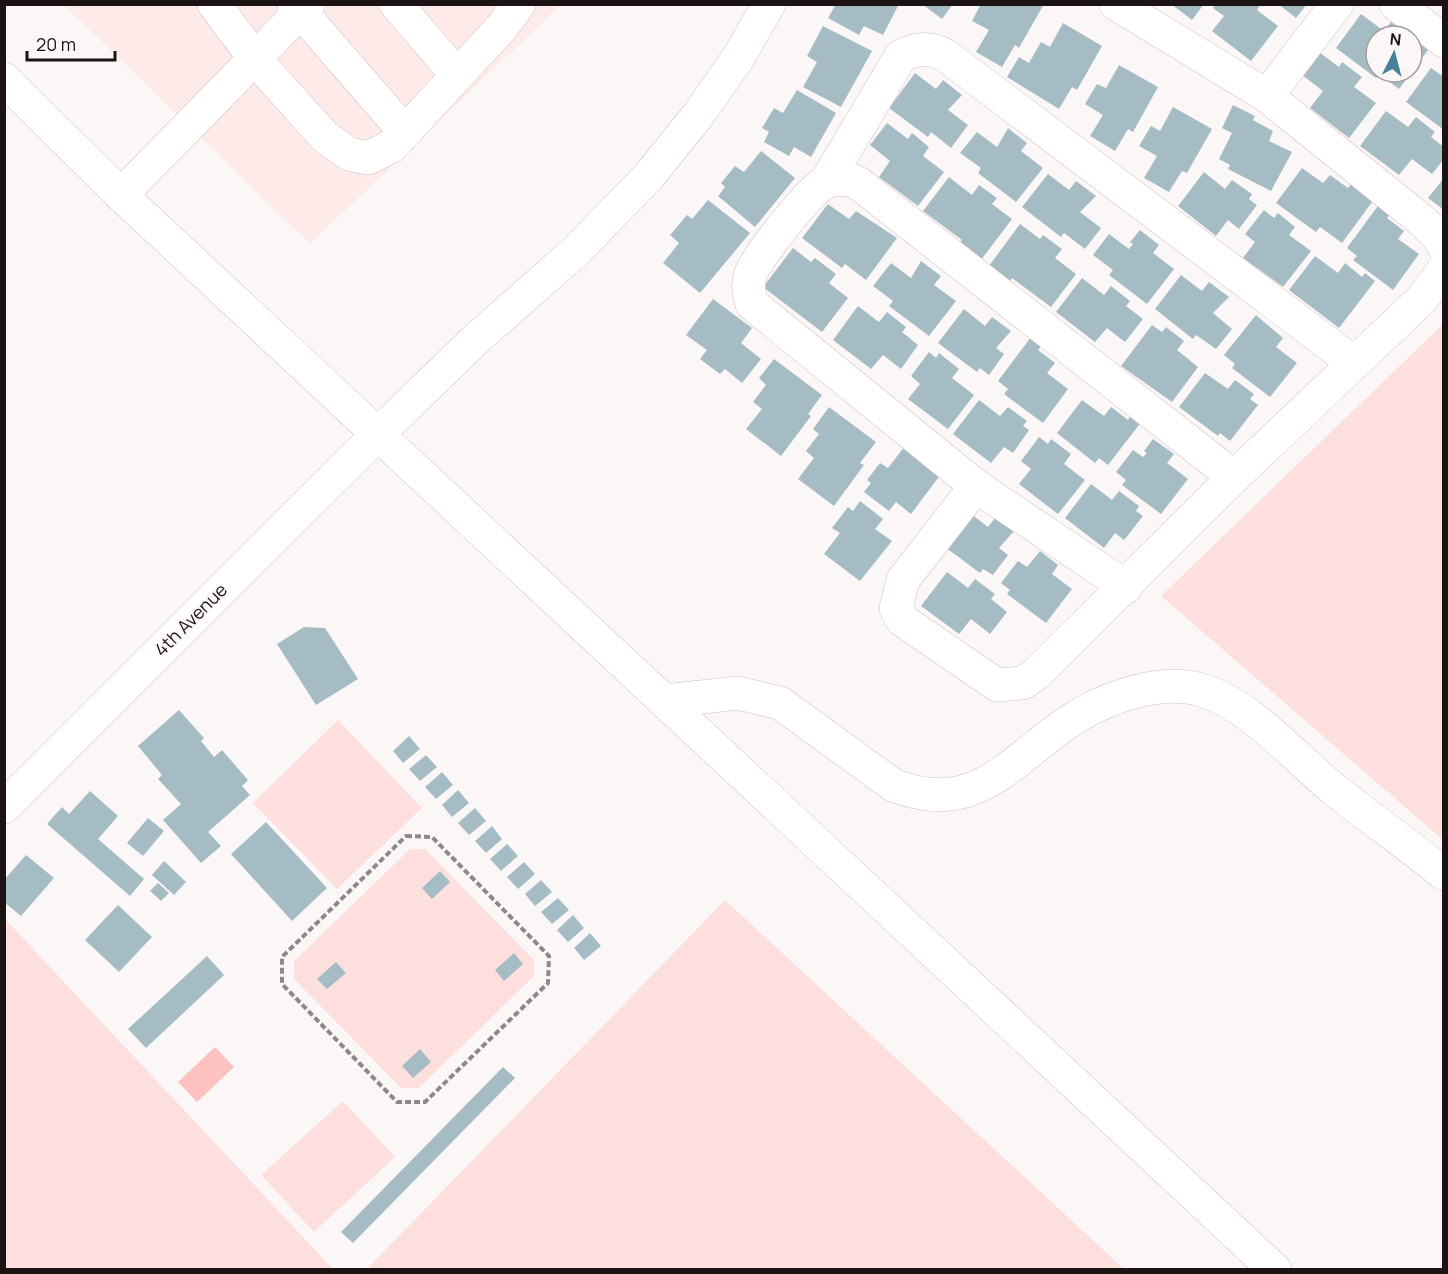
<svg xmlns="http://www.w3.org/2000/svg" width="1448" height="1274" font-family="Manrope,sans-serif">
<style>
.built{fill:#feeae9}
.green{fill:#fde0de}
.water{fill:#fdc2bf}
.building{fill:#a6bcc5;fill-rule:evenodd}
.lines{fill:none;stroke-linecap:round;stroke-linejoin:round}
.minor-casing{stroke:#d6bfbd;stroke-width:34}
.major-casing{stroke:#d6bfbd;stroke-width:34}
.path{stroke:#8f8888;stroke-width:4;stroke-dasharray:6 3;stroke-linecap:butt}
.minor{stroke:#fff;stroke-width:33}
.major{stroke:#fff;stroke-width:33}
.labels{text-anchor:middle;stroke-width:4.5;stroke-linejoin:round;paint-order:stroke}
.street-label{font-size:18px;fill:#1c1414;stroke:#fcf7f7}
</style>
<rect width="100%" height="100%" fill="#fcf7f7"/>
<polygon class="built" points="64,5 561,5 310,244"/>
<g class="green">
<polygon points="1443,324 1443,840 1161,596"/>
<polygon points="338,720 422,808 337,889 253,803"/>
<polygon points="410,849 425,849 534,960 534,976 419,1088 401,1088 294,979 294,961"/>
<polygon points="725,900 1124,1269 367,1269"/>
<polygon points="5,919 333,1269 5,1269"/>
<polygon points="343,1101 395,1157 314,1232 261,1175"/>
</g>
<polygon class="water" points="215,1047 234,1067 197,1102 178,1082"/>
<g class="building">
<polygon points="836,4 899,4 883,35 864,26 859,35 828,18"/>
<polygon points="922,4 953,4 942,19"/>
<polygon points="981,4 1044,4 1019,48 1015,45 1002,67 976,52 989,30 972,21"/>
<polygon points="1171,4 1204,4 1192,20"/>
<polygon points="1216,4 1261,4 1257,10 1278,26 1251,61 1212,31 1224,16 1213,8"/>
<polygon points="1278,4 1307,4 1296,18"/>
<path d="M 1361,14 L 1384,31 L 1391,22 L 1408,35 L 1411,31 L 1431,46 L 1399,89 L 1379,74 L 1376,78 L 1336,48 ZM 1376,36 L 1412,36 L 1412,72 L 1376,72 Z"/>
<polygon points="1063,23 1102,46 1077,90 1072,87 1059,109 1007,77 1019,57 1029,63 1041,42 1050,47"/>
<polygon points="823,26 872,51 841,107 803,87 817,62 807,56"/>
<polygon points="1319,52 1339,67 1342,62 1362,77 1354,87 1376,103 1349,138 1310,108 1323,91 1302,75"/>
<polygon points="1119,65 1158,87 1133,132 1128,129 1115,151 1090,136 1103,115 1085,104 1097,84 1106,88"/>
<polygon points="1431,68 1444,77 1444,130 1406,102"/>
<polygon points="915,73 936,89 943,80 962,95 948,110 968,125 951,148 931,132 928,137 889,108"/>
<polygon points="797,90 836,113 811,157 794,147 789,156 764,142 769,132 762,128 774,108 783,113"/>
<polygon points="1233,105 1255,116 1253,120 1273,131 1269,141 1292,152 1271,191 1228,169 1230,165 1219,159 1232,133 1222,128"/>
<polygon points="1173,107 1212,129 1187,173 1182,171 1169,192 1144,178 1157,156 1139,146 1151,126 1160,131"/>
<polygon points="1386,111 1408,127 1416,117 1435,132 1431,137 1444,147 1444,159 1432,174 1412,159 1399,175 1360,146"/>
<polygon points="887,123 908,139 912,133 929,147 923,156 944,172 918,206 879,177 890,161 870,145"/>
<polygon points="1008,128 1027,143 1021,151 1043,168 1016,202 978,173 981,168 960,153 977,132 997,147"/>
<polygon points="761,151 795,178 755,227 718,196 725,187 721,183 735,166 744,172"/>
<polygon points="1302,168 1323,183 1330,175 1348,188 1353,182 1375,198 1342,243 1320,227 1316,232 1276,203"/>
<polygon points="1204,172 1225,189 1232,180 1252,194 1249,199 1257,205 1239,229 1228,220 1216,236 1178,206"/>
<polygon points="1048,174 1069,190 1076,181 1096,196 1080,212 1101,228 1085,249 1064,233 1061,237 1022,207"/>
<polygon points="949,177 972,195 979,185 997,198 992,204 1012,219 981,260 959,244 962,240 923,211"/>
<polygon points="1444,178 1444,210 1428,198"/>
<polygon points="708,200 750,233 700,293 663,263 679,243 670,235 687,215 692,219"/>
<polygon points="1380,203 1392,212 1387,218 1404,231 1398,239 1419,254 1393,290 1353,260 1357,256 1347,248"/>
<polygon points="828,204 849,219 856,211 897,238 866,280 845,264 842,268 802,238"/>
<polygon points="1264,210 1274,218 1278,213 1295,227 1289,235 1311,251 1283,287 1243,258 1255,242 1245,234"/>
<polygon points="1020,224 1040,239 1043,235 1062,249 1055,258 1076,274 1051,307 1012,278 1010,281 989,266"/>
<polygon points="1140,230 1159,245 1153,253 1174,269 1147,304 1109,275 1113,270 1093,255 1109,234 1129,249 1133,244 1130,242"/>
<polygon points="793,248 811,262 815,258 836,274 829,283 848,298 822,332 763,287"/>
<polygon points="1315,256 1338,273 1345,263 1362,277 1365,273 1375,281 1339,328 1289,290"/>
<polygon points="921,261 941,276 934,285 956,301 929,336 889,306 893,301 873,286 891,263 911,278"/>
<polygon points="1181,275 1202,291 1209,282 1229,297 1213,313 1232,329 1216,349 1196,335 1193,339 1155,309"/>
<polygon points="1082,278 1104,295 1111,286 1130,301 1126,306 1143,319 1125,342 1107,328 1095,342 1056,312"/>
<polygon points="713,299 752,328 741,343 761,359 742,383 725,369 720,374 700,359 707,350 686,335"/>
<polygon points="858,306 879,322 887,312 906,327 902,332 918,345 901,369 883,355 871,369 833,340"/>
<polygon points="964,309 985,326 992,317 1011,331 996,348 1004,354 989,375 980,368 977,372 938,343"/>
<polygon points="1256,315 1283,338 1276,347 1297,363 1270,397 1232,368 1235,364 1224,355"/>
<polygon points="1152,325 1162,332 1166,327 1184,341 1177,350 1198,367 1172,402 1121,366"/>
<polygon points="1031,337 1042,345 1038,350 1055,363 1047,373 1068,389 1043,423 1004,394 1008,389 998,381"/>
<polygon points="929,352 936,358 939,353 959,369 952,378 974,395 948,429 908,399 920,384 911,376"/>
<polygon points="774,359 822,395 808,414 811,416 781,456 746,429 762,409 753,402 766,385 759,378"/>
<polygon points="1205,373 1228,389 1235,380 1254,394 1250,399 1258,405 1230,441 1220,433 1218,436 1179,407"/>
<polygon points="979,400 1000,416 1008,407 1027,421 1023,426 1029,430 1013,453 1004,447 991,463 953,434"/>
<polygon points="1082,400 1104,416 1111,407 1128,420 1132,414 1142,421 1108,465 1099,458 1095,463 1057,433"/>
<polygon points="829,407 876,442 860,463 864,465 834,506 798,479 814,458 806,451 819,434 813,429"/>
<polygon points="1039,437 1048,444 1051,439 1071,454 1064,464 1085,480 1058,514 1019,484 1031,469 1021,461"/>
<polygon points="1153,439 1174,454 1167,463 1188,479 1161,514 1122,485 1126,480 1116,472 1133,450 1143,457 1147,453 1144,451"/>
<polygon points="905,446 941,474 911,514 896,502 889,511 864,492 871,483 867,480 880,463 888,468"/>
<polygon points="1091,484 1112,500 1119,491 1139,506 1136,511 1143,516 1124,540 1115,533 1104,548 1065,518"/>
<polygon points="860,501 883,519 875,529 892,541 860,581 824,554 840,533 832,528 848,507 853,511"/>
<polygon points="967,511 988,527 996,517 1014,531 999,548 1008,555 993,575 983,569 980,573 941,544"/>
<polygon points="1040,551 1058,565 1052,574 1072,589 1046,623 1007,594 1010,590 1001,583 1018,561 1027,567"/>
<polygon points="947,572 968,588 975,579 995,594 991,599 1007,612 990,634 971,619 959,634 921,606"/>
<polygon points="304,627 325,628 358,679 316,705 277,644"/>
<polygon points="179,710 204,738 201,741 214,757 222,750 248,780 242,786 250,795 208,832 221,846 201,863 163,820 181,804 158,779 162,775 138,746"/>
<polygon points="409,736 420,749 403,763 393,751"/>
<polygon points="426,755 437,767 420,781 409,769"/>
<polygon points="442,772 453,785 436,799 425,787"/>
<polygon points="458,790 469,803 452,817 442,805"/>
<polygon points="90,791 118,816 98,839 144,879 130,896 47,824 62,807 69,814"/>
<polygon points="475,808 486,821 469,835 458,823"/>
<polygon points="148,818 164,831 143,856 127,843"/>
<polygon points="266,822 327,888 292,921 231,854"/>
<polygon points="492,826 502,839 486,853 475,841"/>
<polygon points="507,844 518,856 501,871 490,859"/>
<polygon points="26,855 54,878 21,916 4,902 4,880"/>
<polygon points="164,861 186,882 174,895 152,875"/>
<polygon points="524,862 535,874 518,889 507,877"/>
<polygon points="440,871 450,882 432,899 422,888"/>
<polygon points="541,880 552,892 535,906 525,894"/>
<polygon points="158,883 169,893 161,901 150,891"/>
<polygon points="558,898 569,910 552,924 541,912"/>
<polygon points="118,905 152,937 119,972 85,940"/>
<polygon points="573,915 584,928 568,942 557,930"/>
<polygon points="590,933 601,946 584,960 574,948"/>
<polygon points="514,953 523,964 504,981 495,970"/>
<polygon points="207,956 224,975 146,1048 128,1029"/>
<polygon points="336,962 346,973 327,989 317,979"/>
<polygon points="420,1049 431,1062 413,1078 402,1066"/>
<polygon points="503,1067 515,1078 353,1243 341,1232"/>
</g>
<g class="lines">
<g class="minor-casing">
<g id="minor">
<polyline points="214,4 255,59 325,137 349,154 368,158 392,146 502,27 519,4"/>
<polyline points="294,4 405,132"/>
<polyline points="396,4 457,75"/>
<polyline points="1116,4 1267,96 1420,219 1438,236 1444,247"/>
<polyline points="1396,4 1444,41"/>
<polyline points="1267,96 1337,4"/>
<path d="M 826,182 L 901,56 C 917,48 929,47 945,55 L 1354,363"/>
<polyline points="121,195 308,4"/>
<polyline points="976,486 903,580 896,608 902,620 997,685 1023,683 1036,674 1234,477 1422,299 1444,269"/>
<path d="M 1126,587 L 976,486 L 752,304 C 749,295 747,286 750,276 C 755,259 811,188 826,182 C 838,177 848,179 858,183 L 1234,477"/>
<path d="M 665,701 L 738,693 L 780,703 L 893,785 C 970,816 1005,768 1061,727 C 1098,700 1156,677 1202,690 C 1251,705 1296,759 1336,791 C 1371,819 1409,845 1444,874"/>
<polyline points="4,807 378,434 476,339 575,252 649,176 698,115 738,58 769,4"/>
</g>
</g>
<g class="major-casing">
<polyline id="major" points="4,79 121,195 1275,1270"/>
</g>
<polygon class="path" points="406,836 432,837 549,956 548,983 425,1102 397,1102 282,984 282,957"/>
<use href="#minor" class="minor"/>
<use href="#major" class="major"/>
</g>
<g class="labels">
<g class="street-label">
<text transform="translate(191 620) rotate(-45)" y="6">4th Avenue</text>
</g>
</g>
<rect width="1448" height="1274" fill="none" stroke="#1c1414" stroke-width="12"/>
<g transform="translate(1394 54) rotate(6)"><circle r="28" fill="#fcf7f7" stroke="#a29c9c" stroke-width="1.5"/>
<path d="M0-4.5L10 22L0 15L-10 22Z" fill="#438297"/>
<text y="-9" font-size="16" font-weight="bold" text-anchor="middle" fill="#1c1414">N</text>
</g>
<path d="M27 51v9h88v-9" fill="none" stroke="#1c1414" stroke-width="3"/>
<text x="36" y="51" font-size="18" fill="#1c1414" stroke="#fcf7f7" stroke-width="4.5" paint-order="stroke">20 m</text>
</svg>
